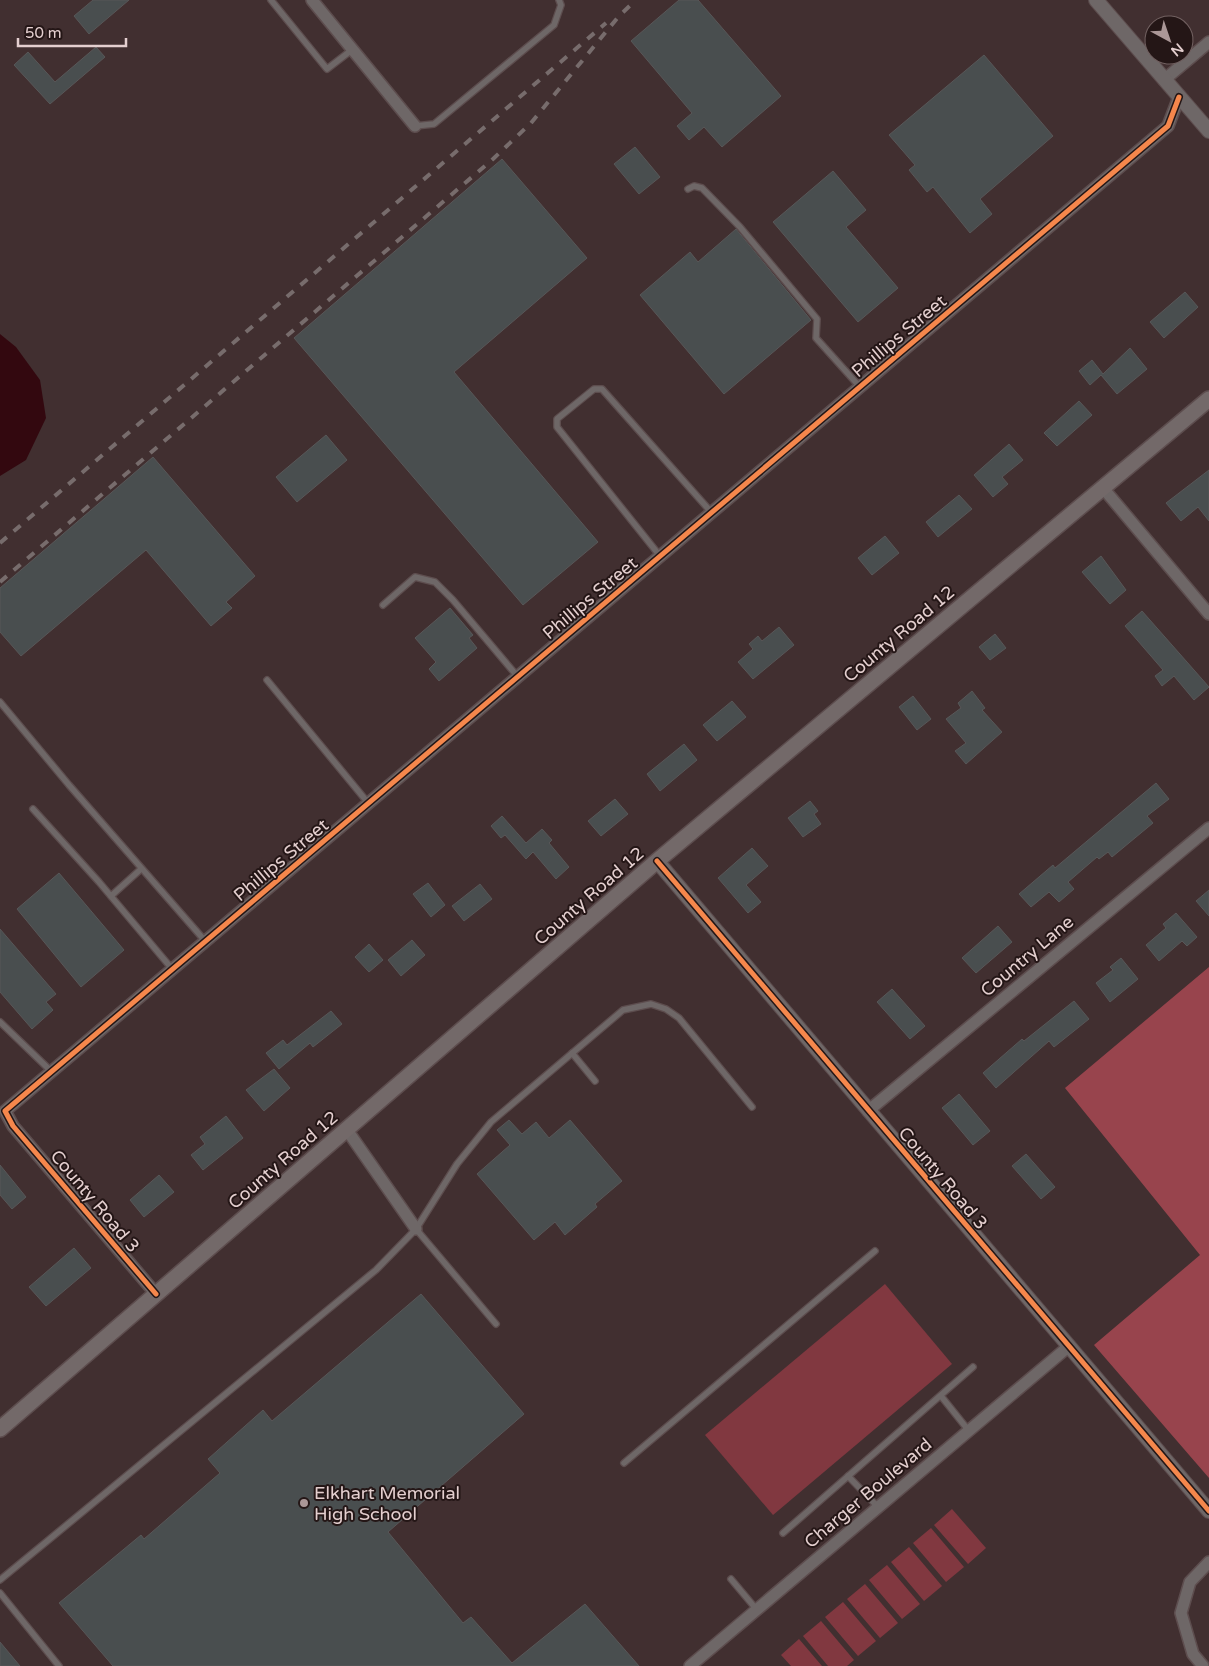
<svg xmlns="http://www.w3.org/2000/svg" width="1209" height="1666" font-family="'Varela Round',sans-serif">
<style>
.green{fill:#813840}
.forest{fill:#98444d}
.water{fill:#33080f}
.building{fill:#494e4f;stroke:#585758}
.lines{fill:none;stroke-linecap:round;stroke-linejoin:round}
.service-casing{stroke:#5d4d4e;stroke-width:8}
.minor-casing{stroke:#5d4d4e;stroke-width:14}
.tertiary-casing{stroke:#5d4d4e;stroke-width:16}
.secondary-casing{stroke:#5d4d4e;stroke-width:18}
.service{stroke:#6e6767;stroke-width:5.5}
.minor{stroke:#6e6767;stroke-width:11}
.tertiary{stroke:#6e6767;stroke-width:14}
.secondary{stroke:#736969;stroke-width:15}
.rail{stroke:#776c6c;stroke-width:4;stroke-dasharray:9 9;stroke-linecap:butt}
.cycleway-casing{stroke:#241616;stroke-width:8}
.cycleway{stroke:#f5874c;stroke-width:5}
.poi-dot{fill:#ab9797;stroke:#241616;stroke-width:2}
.labels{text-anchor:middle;stroke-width:4;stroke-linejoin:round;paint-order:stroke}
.street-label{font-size:18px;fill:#e4cfcf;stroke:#241616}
.poi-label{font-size:18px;fill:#e4cfcf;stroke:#241616;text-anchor:start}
</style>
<rect width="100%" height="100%" fill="#412f30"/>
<g class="green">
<polygon points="885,1284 952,1364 773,1515 705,1435"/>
<polygon points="952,1509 986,1548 968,1564 934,1525"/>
<polygon points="931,1528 964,1567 946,1582 913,1543"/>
<polygon points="909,1547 942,1586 924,1601 891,1562"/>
<polygon points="887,1565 920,1604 902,1619 869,1580"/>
<polygon points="865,1584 898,1623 880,1638 847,1599"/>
<polygon points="843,1602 876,1641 858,1656 825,1617"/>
<polygon points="821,1621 854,1660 847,1666 828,1666 803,1636"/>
<polygon points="799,1639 822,1666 791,1666 781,1655"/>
</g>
<polygon class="forest" points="1209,967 1209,1478 1094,1345 1200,1255 1065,1088"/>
<polygon class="water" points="0,334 16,347 40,380 46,418 26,460 0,476"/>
<g class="building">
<polygon points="93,0 129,0 89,34 74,16"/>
<polygon points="679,0 698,0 781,96 722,147 704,127 689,140 677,126 692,113 631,41"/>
<polygon points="96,47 105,57 50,104 14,65 28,52 55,82"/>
<polygon points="984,55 1053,136 980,199 992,214 970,233 933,187 927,192 909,170 915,165 889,135"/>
<polygon points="635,147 660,177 639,194 614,164"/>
<polygon points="502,159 587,258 454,372 598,542 523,605 294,338"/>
<polygon points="833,171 866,210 846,227 898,288 858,322 773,222"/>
<polygon points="736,229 811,320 724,394 640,295 690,252 698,262"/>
<polygon points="1185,292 1198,307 1164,338 1150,322"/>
<polygon points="1130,348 1147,369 1117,394 1101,375 1090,385 1079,371 1092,360 1103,374"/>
<polygon points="1079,401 1092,415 1057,446 1044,433"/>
<polygon points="326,435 347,460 297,502 276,477"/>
<polygon points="1009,444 1023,460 1002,477 1008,484 993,497 974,475"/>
<polygon points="153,457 255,576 226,602 232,608 211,626 146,550 21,656 0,632 0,588"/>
<polygon points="1209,470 1209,521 1198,507 1181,521 1166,503"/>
<polygon points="959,495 972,509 938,537 926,522"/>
<polygon points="885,536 899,553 872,575 858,558"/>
<polygon points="1101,556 1126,590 1110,604 1082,572"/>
<polygon points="450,608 473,635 469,638 477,648 439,681 429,669 436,662 415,638"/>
<polygon points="1142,611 1209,687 1194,700 1174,676 1162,686 1155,676 1163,670 1125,626"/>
<polygon points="779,627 794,645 753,679 738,662 753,649 749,644 758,636 762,641"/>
<polygon points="995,634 1006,648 990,660 979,647"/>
<polygon points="972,691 985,708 982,710 1002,732 966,764 955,751 966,743 946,719 961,708 958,703"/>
<polygon points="913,696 931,719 917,730 899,707"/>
<polygon points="732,701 746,717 717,741 703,725"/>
<polygon points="684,744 697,760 660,791 647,774"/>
<polygon points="1156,783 1169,799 1147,816 1153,823 1112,857 1108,852 1099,859 1097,857 1068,882 1074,889 1059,902 1049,892 1031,907 1019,894 1053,865 1055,868"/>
<polygon points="615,799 628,814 601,836 588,821"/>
<polygon points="810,801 818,811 814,814 821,824 803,837 788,818"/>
<polygon points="502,816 526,843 542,829 552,840 549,843 569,867 556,879 533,852 526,859 505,835 501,838 491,826"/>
<polygon points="752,848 768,866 746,885 761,902 748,913 718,878"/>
<polygon points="59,873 124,950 81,987 17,909"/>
<polygon points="428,883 445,905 431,917 413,894"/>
<polygon points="480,884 492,899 464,921 452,906"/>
<polygon points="1209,890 1209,916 1196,901"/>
<polygon points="1176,913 1197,937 1187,946 1182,941 1159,961 1146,945 1166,928 1163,924"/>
<polygon points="998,926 1012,942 976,973 962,958"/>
<polygon points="0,929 56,994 46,1002 53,1010 32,1029 0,992"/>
<polygon points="412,940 425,955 401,976 388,960"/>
<polygon points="369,944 383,960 369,972 355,957"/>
<polygon points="1121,958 1138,979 1110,1002 1096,983 1113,970 1110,967"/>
<polygon points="892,989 925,1026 910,1039 877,1002"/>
<polygon points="1074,1001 1089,1019 1054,1047 1049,1041 996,1088 983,1073 1022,1039 1024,1041"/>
<polygon points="331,1011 342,1024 313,1047 310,1043 279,1069 266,1053 283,1040 287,1045"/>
<polygon points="274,1069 290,1088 264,1111 246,1090"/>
<polygon points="959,1094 990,1131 973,1145 942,1108"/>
<polygon points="226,1116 243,1138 203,1170 191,1155 205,1144 200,1137"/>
<polygon points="509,1120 522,1134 536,1122 549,1138 570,1120 622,1181 595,1204 597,1207 565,1235 555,1222 534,1240 477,1174 510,1145 497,1130"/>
<polygon points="1026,1154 1055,1187 1041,1199 1012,1166"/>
<polygon points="0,1165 26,1197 12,1209 0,1195"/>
<polygon points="159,1175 174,1192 144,1217 130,1200"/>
<polygon points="74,1248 91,1268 46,1306 29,1287"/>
<polygon points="421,1294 524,1414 388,1532 463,1623 471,1617 512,1663 585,1604 639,1666 113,1666 59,1603 141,1535 144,1539 220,1473 208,1459 263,1410 272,1421"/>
<polygon points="0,1642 20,1666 0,1666"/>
</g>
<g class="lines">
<g class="service-casing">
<g id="service">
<polyline points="271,0 327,69 353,49"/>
<polyline points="415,126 434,124 554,25 561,5 559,0"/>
<polyline points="688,189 694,186 702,188 740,227 817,319 816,338 860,387"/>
<polyline points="660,556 557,427 557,419 594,389 602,389 712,513"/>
<polyline points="383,605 415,577 435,582 453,600 518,677"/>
<polyline points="267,680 369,804"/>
<polyline points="0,702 69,785 206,942"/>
<polyline points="33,809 99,882 173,970"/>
<polyline points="111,896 141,869"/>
<polyline points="0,1022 52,1072"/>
<polyline points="572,1053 595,1081"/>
<polyline points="416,1229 496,1324"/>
<polyline points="941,1396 969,1431"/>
<polyline points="624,1463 875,1251"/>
<polyline points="848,1476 878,1507"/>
<polyline points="783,1533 973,1367"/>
<polyline points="731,1579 757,1610"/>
<polyline points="0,1580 376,1270 416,1229 457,1164 491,1122 623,1010 651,1004 666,1009 679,1018 752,1107"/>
<polyline points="0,1593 59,1666"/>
</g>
</g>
<g class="minor-casing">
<g id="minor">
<polyline points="312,0 415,126"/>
<polyline points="1164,80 1209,42"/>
<polyline points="1103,488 1209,614"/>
<polyline points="868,1111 1209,828"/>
<polyline points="347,1130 416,1229"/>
<polyline points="156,1294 13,1126 5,1111 1168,126 1179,97"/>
<polyline points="690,1666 1068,1347"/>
<polyline points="1203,1666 1193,1654 1181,1613 1190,1582 1209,1562"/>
</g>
</g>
<g class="tertiary-casing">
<g id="tertiary">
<polyline points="1096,0 1209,131"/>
<polyline points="657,861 1209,1511"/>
</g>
</g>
<g class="secondary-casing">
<polyline id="secondary" points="0,1429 657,861 1209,399"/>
</g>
<use href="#service" class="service"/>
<use href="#minor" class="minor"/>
<use href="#tertiary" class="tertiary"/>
<use href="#secondary" class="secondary"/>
<g class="rail">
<polyline points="0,543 606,23"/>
<polyline points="0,582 493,159 531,123 619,16 636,0"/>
</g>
<g class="cycleway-casing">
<g id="cycleway">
<polyline points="657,861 1209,1511"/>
<polyline points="156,1294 13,1126 5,1111 1168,126 1179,97"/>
</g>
</g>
<use href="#cycleway" class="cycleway"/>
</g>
<circle class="poi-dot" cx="304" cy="1503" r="5"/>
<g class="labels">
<g class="street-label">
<text transform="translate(899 336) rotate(-40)" y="6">Phillips Street</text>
<text transform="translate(590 598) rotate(-40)" y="6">Phillips Street</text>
<text transform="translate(899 634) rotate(-40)" y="6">County Road 12</text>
<text transform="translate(281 860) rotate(-40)" y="6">Phillips Street</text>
<text transform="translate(589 896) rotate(-41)" y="6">County Road 12</text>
<text transform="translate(1027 956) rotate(-40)" y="6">Country Lane</text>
<text transform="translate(283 1160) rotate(-41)" y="6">County Road 12</text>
<text transform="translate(943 1178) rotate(50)" y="6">County Road 3</text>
<text transform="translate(95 1201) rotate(50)" y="6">County Road 3</text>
<text transform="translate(868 1493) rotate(-40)" y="6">Charger Boulevard</text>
</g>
<g class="poi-label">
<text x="314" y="1499">Elkhart Memorial<tspan x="314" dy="21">High School</tspan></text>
</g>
</g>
<g transform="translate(1169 40) rotate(140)"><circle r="24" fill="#241616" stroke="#716060"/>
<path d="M0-4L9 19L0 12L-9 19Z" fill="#ab9797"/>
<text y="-8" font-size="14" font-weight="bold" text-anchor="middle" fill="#e4cfcf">N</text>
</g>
<path d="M18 38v8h108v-8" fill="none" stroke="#e4cfcf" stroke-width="2.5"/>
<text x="25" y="38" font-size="15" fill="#e4cfcf" stroke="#241616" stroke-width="4" paint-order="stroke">50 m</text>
</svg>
